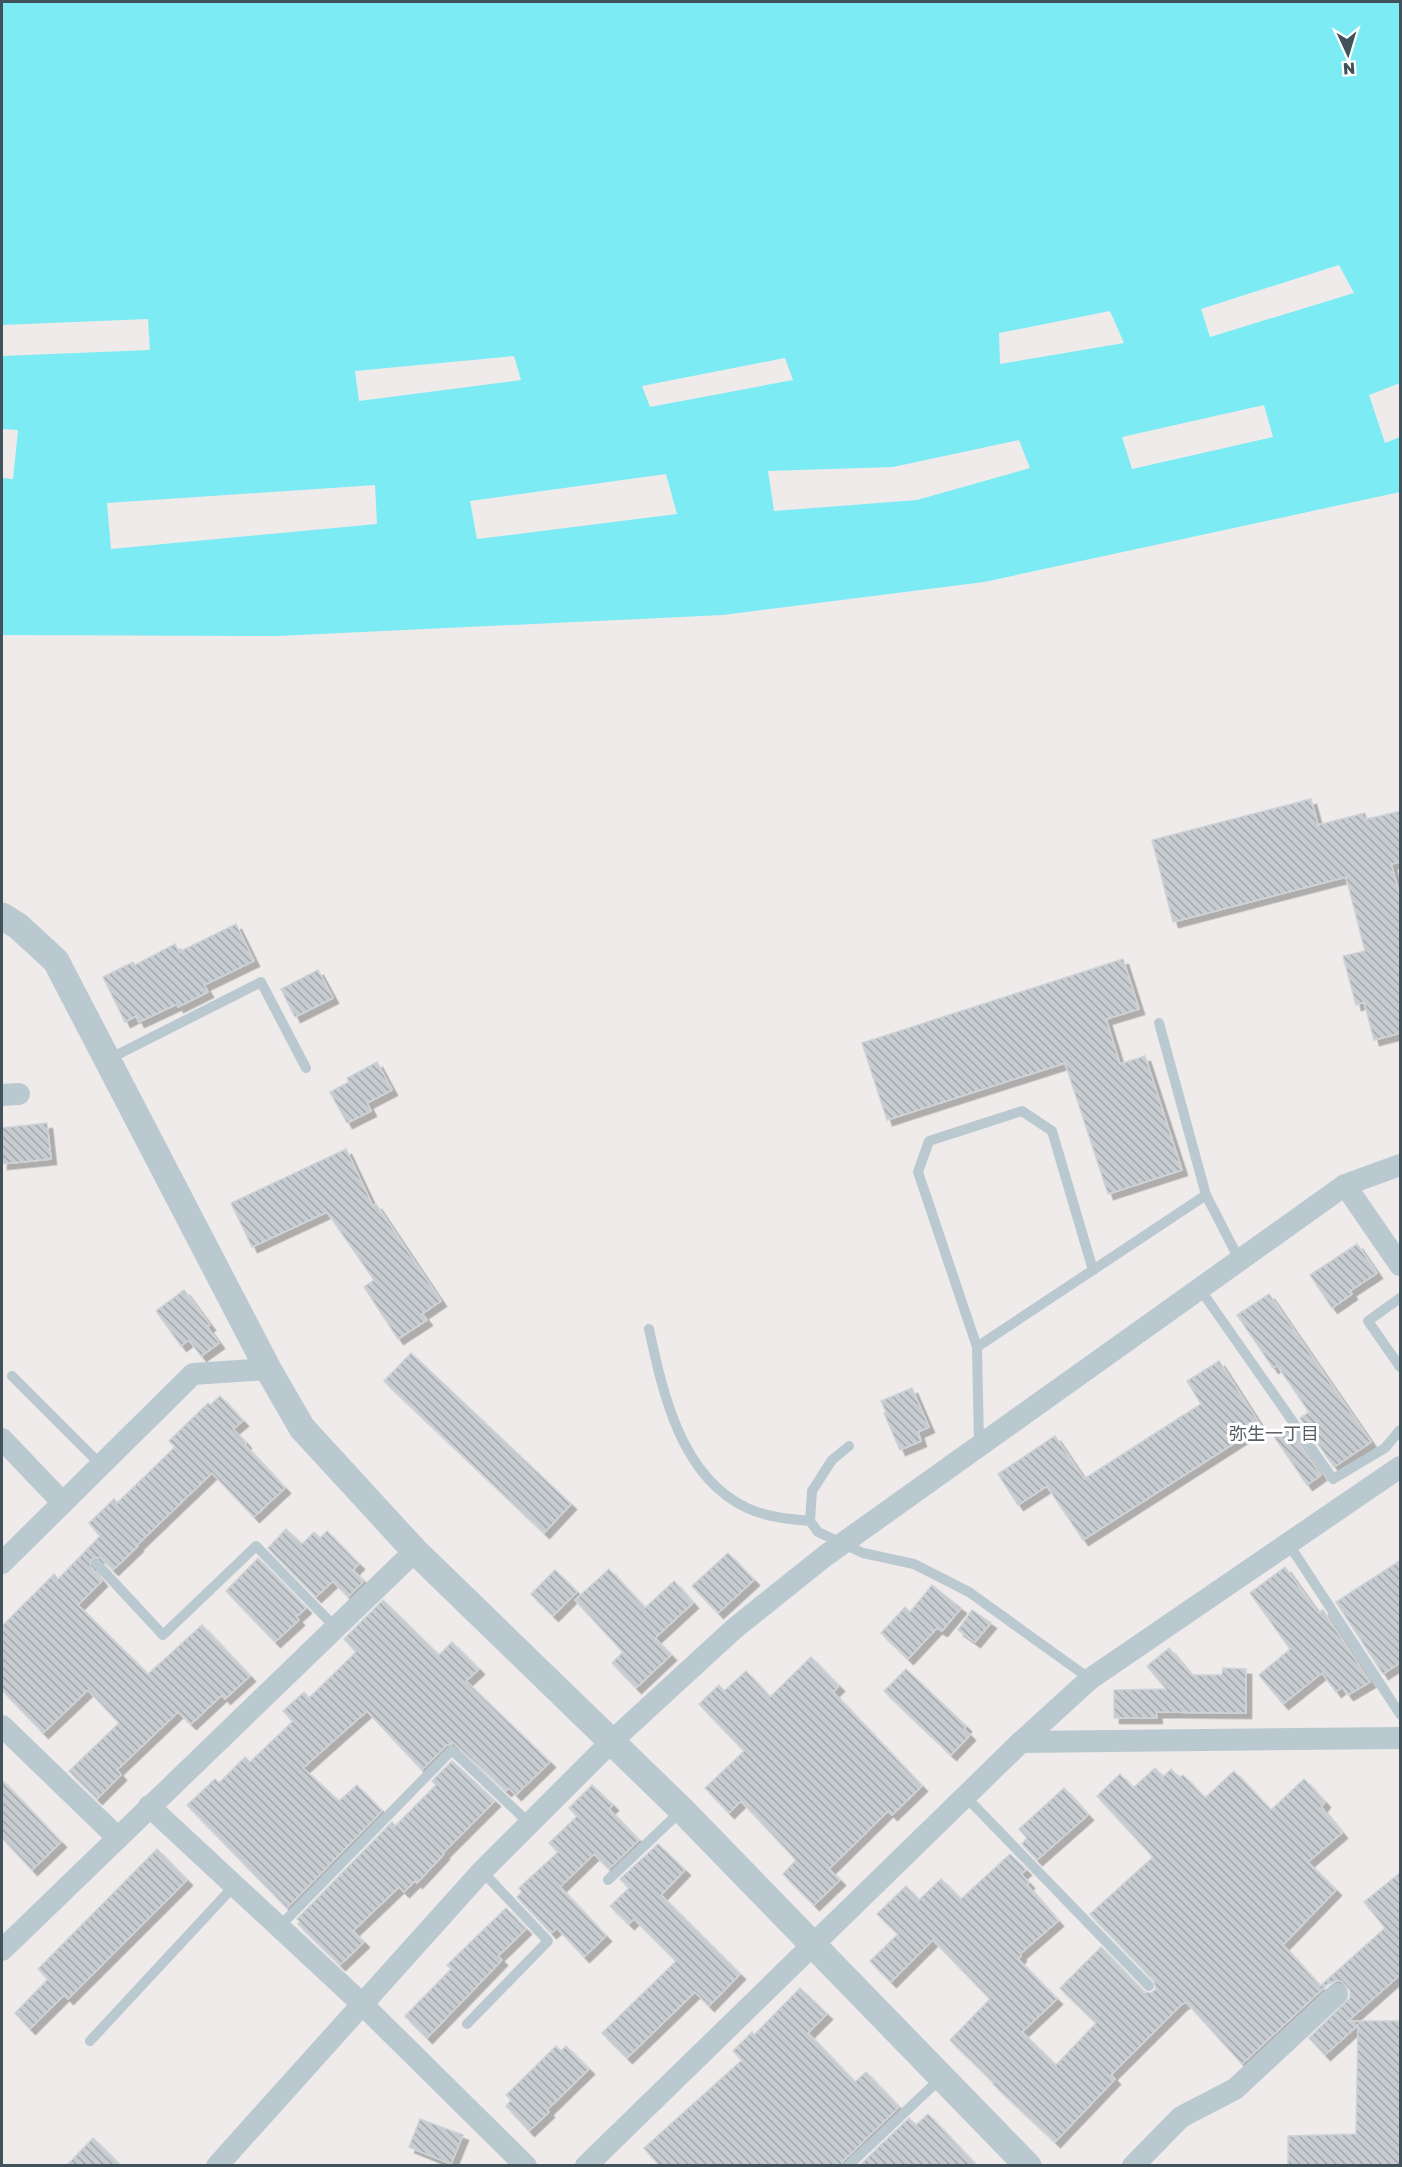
<svg xmlns="http://www.w3.org/2000/svg" width="1402" height="2167" font-family="'Golos Text','Noto Sans JP',sans-serif">
<style>
.water{fill:#7cebf4}
.pier{fill:#efebeb}
.building{fill:url(#building-back-hatch);stroke:#ced3d8;stroke-width:1.5;filter:url(#shadow)}
.lines{fill:none;stroke-linecap:round;stroke-linejoin:round}
.service{stroke:#bac9d0;stroke-width:10}
.minor{stroke:#bac9d0;stroke-width:22}
.tertiary{stroke:#bac9d0;stroke-width:27}
.labels{text-anchor:middle;stroke-width:6;stroke-linejoin:round;paint-order:stroke}
.neighbourhood-label{font-size:18px;fill:#575d61;stroke:#fff}
</style>
<defs>
<pattern id="building-back-hatch" width="6" height="6" patternUnits="userSpaceOnUse" patternTransform="scale(1.5)"><rect width="6" height="6" fill="#c7ccd1"/><path d="M-1 5l2 2M0 0l6 6M5-1l2 2" fill="none" stroke="#a3a8ad"/></pattern>
<filter id="shadow"><feDropShadow dx="5.5" dy="5.5" stdDeviation="0" flood-color="#0004"/></filter>
</defs>
<rect width="100%" height="100%" fill="#efebeb"/>
<polygon class="water" points="2,2 1400,2 1400,492 984,582 723,615 278,636 2,635"/>
<g class="pier">
<polygon points="1339,265 1354,293 1210,337 1201,309"/>
<polygon points="1110,311 1124,343 1000,364 999,333"/>
<polygon points="148,319 150,350 2,356 2,325"/>
<polygon points="514,356 521,380 359,401 355,371"/>
<polygon points="785,358 793,380 650,407 642,386"/>
<polygon points="1400,383 1400,437 1385,443 1369,395"/>
<polygon points="1264,405 1273,437 1132,469 1122,437"/>
<polygon points="2,429 18,430 13,479 2,478"/>
<polygon points="1019,440 1030,468 917,500 774,511 768,471 893,467"/>
<polygon points="666,474 677,514 477,539 470,501"/>
<polygon points="375,485 377,524 111,549 107,503"/>
</g>
<g class="building">
<polygon points="1311,799 1318,825 1365,813 1367,819 1401,811 1401,862 1391,864 1401,899 1401,1033 1374,1040 1364,1002 1356,1005 1343,956 1365,951 1346,877 1173,922 1152,840"/>
<polygon points="236,924 254,961 204,985 208,992 178,1007 177,1004 139,1022 136,1016 125,1022 103,977 133,962 135,965 175,944 179,952"/>
<polygon points="1123,959 1139,1009 1106,1019 1120,1064 1145,1056 1182,1170 1108,1194 1065,1063 887,1120 862,1043"/>
<polygon points="318,970 333,998 295,1017 281,989"/>
<polygon points="377,1062 392,1090 367,1103 371,1111 347,1123 330,1092 349,1082 347,1078"/>
<polygon points="47,1123 51,1159 2,1164 2,1128"/>
<polygon points="346,1149 373,1206 376,1204 441,1301 422,1314 427,1320 398,1339 364,1287 374,1280 327,1212 252,1247 231,1203"/>
<polygon points="1357,1244 1377,1273 1350,1291 1352,1294 1332,1308 1310,1275"/>
<polygon points="184,1290 210,1325 207,1327 219,1343 201,1356 189,1340 181,1346 156,1311"/>
<polygon points="1269,1294 1371,1442 1334,1467 1300,1418 1309,1412 1277,1365 1273,1368 1237,1315"/>
<polygon points="411,1353 571,1504 544,1533 384,1381"/>
<polygon points="1219,1361 1261,1426 1083,1540 1047,1486 1018,1505 998,1474 1055,1436 1084,1479 1201,1404 1187,1381"/>
<polygon points="912,1388 929,1427 918,1432 921,1441 900,1450 884,1413 886,1412 881,1401"/>
<polygon points="220,1396 243,1421 233,1429 246,1443 245,1445 285,1488 254,1517 212,1473 137,1545 138,1546 113,1570 100,1557 92,1559 90,1566 102,1581 78,1605 148,1674 202,1625 250,1676 225,1699 222,1695 191,1724 178,1712 117,1770 121,1775 97,1799 69,1771 119,1723 88,1690 43,1733 2,1690 2,1626 54,1574 58,1579 100,1536 89,1523 114,1499 117,1503 175,1447 169,1441 208,1403 210,1405"/>
<polygon points="1287,1426 1321,1475 1307,1485 1273,1435"/>
<polygon points="286,1529 302,1544 314,1532 320,1538 327,1531 359,1564 353,1570 364,1581 348,1597 333,1581 316,1597 268,1548"/>
<polygon points="728,1553 754,1580 718,1613 692,1586"/>
<polygon points="258,1558 306,1608 296,1617 299,1620 275,1642 226,1591"/>
<polygon points="1401,1560 1401,1662 1383,1674 1336,1602"/>
<polygon points="1285,1567 1318,1613 1323,1610 1370,1682 1348,1695 1342,1687 1336,1692 1322,1673 1283,1704 1259,1675 1290,1649 1250,1593"/>
<polygon points="609,1569 645,1608 674,1581 693,1603 655,1638 671,1655 636,1688 612,1663 623,1652 575,1600"/>
<polygon points="555,1570 577,1592 553,1616 531,1594"/>
<polygon points="932,1585 961,1608 942,1631 937,1628 908,1659 881,1633 905,1607 910,1612"/>
<polygon points="383,1600 439,1655 452,1642 479,1669 466,1681 550,1762 516,1795 509,1788 506,1791 454,1743 447,1745 422,1770 367,1711 303,1768 339,1801 357,1785 382,1811 287,1908 187,1805 215,1779 219,1783 245,1757 250,1762 293,1721 283,1711 304,1692 309,1698 356,1652 344,1639"/>
<polygon points="972,1610 991,1623 975,1642 958,1630"/>
<polygon points="1169,1648 1191,1675 1222,1675 1223,1668 1246,1669 1246,1713 1156,1712 1157,1718 1114,1718 1114,1690 1166,1689 1147,1666"/>
<polygon points="811,1657 839,1686 833,1692 922,1786 892,1815 888,1811 829,1869 840,1880 814,1905 783,1874 796,1860 741,1801 729,1813 705,1788 744,1751 699,1704 719,1685 724,1691 746,1671 770,1697"/>
<polygon points="906,1669 966,1726 964,1729 970,1735 951,1755 884,1691"/>
<polygon points="452,1761 495,1801 443,1853 444,1854 417,1883 415,1881 404,1892 399,1887 353,1931 364,1942 340,1965 298,1924 300,1922 297,1919 392,1822 395,1826 436,1785 432,1781"/>
<polygon points="1155,1768 1163,1777 1171,1769 1179,1778 1183,1775 1205,1798 1234,1771 1271,1810 1304,1779 1325,1802 1321,1807 1342,1833 1308,1862 1336,1890 1283,1945 1320,1986 1385,1928 1364,1902 1401,1872 1401,1974 1348,2021 1401,2021 1401,2166 1288,2166 1288,2136 1356,2134 1358,2025 1325,2055 1309,2038 1350,1998 1350,1990 1341,1981 1335,1981 1328,1984 1242,2064 1186,2002 1182,2004 1111,2075 1115,2079 1055,2142 993,2084 994,2083 950,2040 990,1999 933,1940 891,1982 870,1961 898,1934 877,1914 906,1886 919,1900 941,1879 961,1899 1010,1854 1026,1870 1021,1874 1029,1883 1027,1885 1058,1921 1020,1954 1021,1956 1018,1959 1057,1999 1022,2032 1056,2065 1096,2023 1060,1988 1101,1947 1144,1992 1151,1993 1156,1989 1154,1981 1090,1914 1153,1857 1097,1796 1120,1774 1133,1788"/>
<polygon points="2,1780 61,1842 32,1870 2,1838"/>
<polygon points="592,1785 613,1805 609,1809 639,1840 609,1869 594,1854 560,1887 606,1936 584,1957 557,1928 551,1933 517,1897 522,1892 519,1888 558,1852 549,1843 577,1816 569,1808"/>
<polygon points="1064,1788 1088,1815 1037,1860 1022,1844 1027,1838 1019,1829"/>
<polygon points="658,1844 685,1870 661,1895 740,1974 709,2006 695,1992 627,2058 602,2033 676,1961 634,1919 629,1924 610,1906 629,1888 620,1879"/>
<polygon points="157,1849 187,1880 68,1999 64,1995 30,2029 15,2013 48,1979 38,1969"/>
<polygon points="506,1908 526,1929 498,1956 502,1960 427,2038 405,2016 451,1969 447,1965"/>
<polygon points="800,1988 827,2014 808,2033 855,2082 866,2072 899,2107 843,2161 841,2166 660,2166 644,2148 742,2060 733,2051 752,2032 754,2035"/>
<polygon points="556,2046 561,2051 566,2046 589,2069 547,2110 549,2112 529,2131 506,2106 511,2100 506,2095"/>
<polygon points="928,2114 977,2166 859,2166 909,2118 916,2125"/>
<polygon points="420,2119 463,2135 451,2164 409,2147"/>
<polygon points="93,2138 121,2166 66,2166"/>
</g>
<g class="lines">
<g class="service">
<polyline points="1159,1023 1206,1195"/>
<polyline points="107,1060 261,982 306,1068"/>
<polyline points="1200,1289 1333,1479 1385,1448 1400,1430"/>
<polyline points="1400,1298 1368,1321 1400,1367"/>
<path d="M 649,1329 C 663,1394 681,1477 747,1508 C 766,1517 789,1519 810,1521"/>
<polyline points="977,1347 918,1172 929,1141 1022,1111 1052,1131 1093,1270"/>
<polyline points="12,1376 101,1465"/>
<polyline points="979,1444 977,1347 1206,1195 1240,1261"/>
<polyline points="849,1446 832,1460 812,1491 810,1521 818,1532 863,1553 914,1564 969,1592 1090,1679"/>
<polyline points="1288,1543 1400,1714"/>
<polyline points="97,1564 163,1635 256,1546 335,1627"/>
<polyline points="965,1796 1149,1986"/>
<polyline points="608,1880 682,1810"/>
<polyline points="279,1927 452,1750 530,1824"/>
<polyline points="467,2024 548,1941 482,1871"/>
<polyline points="90,2041 234,1886"/>
<polyline points="848,2166 942,2077"/>
</g>
<g class="minor">
<polyline points="2,1095 19,1094"/>
<polyline points="1345,1185 1400,1265"/>
<polyline points="2,1439 63,1503"/>
<polyline points="2,1563 193,1374 268,1369"/>
<polyline points="2,1726 118,1838"/>
<polyline points="1021,1742 1090,1679 1400,1467"/>
<polyline points="149,1806 361,2003 526,2166"/>
<polyline points="2,1950 415,1551"/>
<polyline points="217,2166 482,1871 612,1741 735,1628 825,1556 1345,1185 1400,1165"/>
<polyline points="586,2166 1021,1742 1400,1738"/>
<polyline points="1133,2166 1181,2117 1235,2089 1337,1994"/>
</g>
<polyline class="tertiary" points="2,916 18,926 56,961 268,1369 302,1428 415,1551 682,1810 1028,2166"/>
</g>
<g class="labels">
<g class="neighbourhood-label">
<text x="1274" y="1440">弥生一丁目</text>
</g>
</g>
<rect width="1402" height="2167" fill="none" stroke="#42525a" stroke-width="6"/>
<g transform="translate(1348 54) rotate(176)" stroke="#ffffff" stroke-width="4.5" paint-order="stroke">
<path d="M0-4.5L10 22L0 15L-10 22Z" fill="#42525a"/>
<text y="-9" font-size="16" font-weight="bold" text-anchor="middle" fill="#42525a">N</text>
</g>
</svg>
